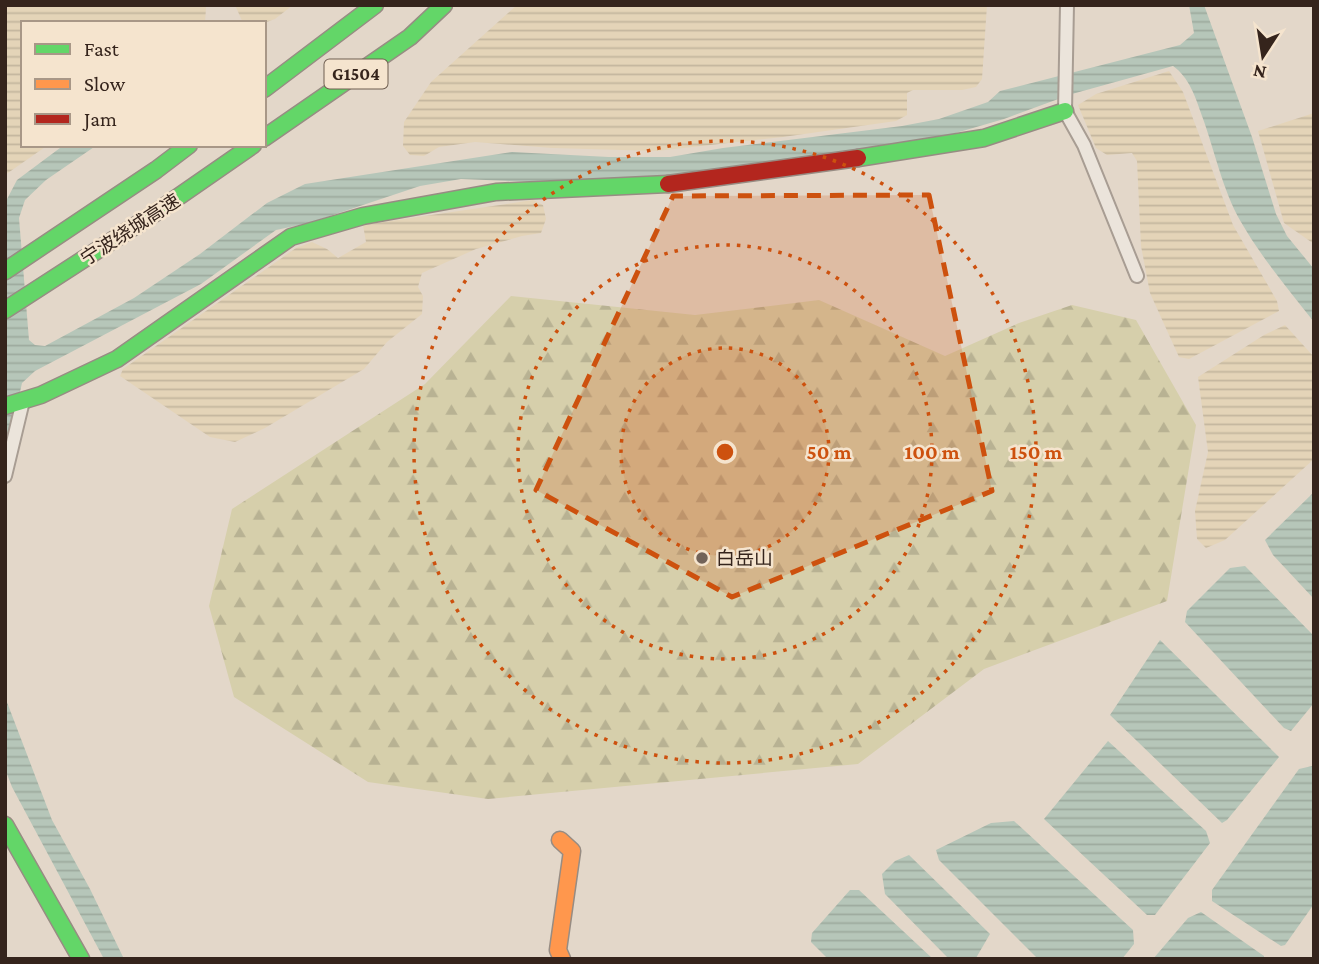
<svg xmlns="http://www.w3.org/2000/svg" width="1319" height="964" font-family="'Crimson Pro','Noto Sans SC',serif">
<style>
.farmland{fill:url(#farmland-rules)}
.forest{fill:url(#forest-firs)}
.water{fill:url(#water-rules)}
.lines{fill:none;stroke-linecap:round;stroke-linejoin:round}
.street-casing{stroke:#a89d93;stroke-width:16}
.fast-casing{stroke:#978c83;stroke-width:19}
.slow-casing{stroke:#978c83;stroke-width:19}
.jam-casing{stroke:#978c83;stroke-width:19}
.street{stroke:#ebe4db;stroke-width:12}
.fast{stroke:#63d668;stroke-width:16}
.slow{stroke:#ff974d;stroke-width:16}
.jam{stroke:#b3261e;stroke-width:16}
.marked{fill:#cd510e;fill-opacity:0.2;stroke:#cd510e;stroke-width:5;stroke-dasharray:14 9;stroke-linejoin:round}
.ring{fill:none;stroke:#cd510e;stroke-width:3.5;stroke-dasharray:3.5 7}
.poi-dot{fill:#726359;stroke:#f5e4ce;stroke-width:2.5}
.labels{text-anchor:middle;stroke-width:5;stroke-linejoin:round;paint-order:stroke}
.shield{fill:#f5e4ce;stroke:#6f5e51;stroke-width:2}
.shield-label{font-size:18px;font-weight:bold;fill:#35241c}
.street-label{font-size:19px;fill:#35241c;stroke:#f5e4ce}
.poi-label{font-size:19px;fill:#35241c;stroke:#f5e4ce;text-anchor:start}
.centre{fill:#cd510e;stroke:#f5e4ce;stroke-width:3.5}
.ring-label{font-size:21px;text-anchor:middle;font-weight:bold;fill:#cd510e;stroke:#f5e4ce;stroke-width:5;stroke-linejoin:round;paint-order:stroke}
</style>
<defs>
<pattern id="farmland-rules" width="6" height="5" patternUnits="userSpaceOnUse" patternTransform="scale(1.75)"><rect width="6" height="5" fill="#e4d4b8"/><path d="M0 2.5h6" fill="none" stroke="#c4b69e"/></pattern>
<pattern id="forest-firs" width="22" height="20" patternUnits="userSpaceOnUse" patternTransform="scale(1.75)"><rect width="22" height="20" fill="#d6cfab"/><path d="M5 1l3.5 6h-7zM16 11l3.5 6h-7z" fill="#b8b293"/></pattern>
<pattern id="water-rules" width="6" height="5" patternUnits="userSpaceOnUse" patternTransform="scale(1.75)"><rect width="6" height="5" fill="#b6c6b9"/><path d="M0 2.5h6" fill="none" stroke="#9daa9e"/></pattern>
</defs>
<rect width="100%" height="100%" fill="#e3d7c9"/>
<g class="farmland">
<polygon points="5,5 205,5 206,8 205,23 23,23 23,145 48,145 5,175"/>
<polygon points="235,5 293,5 275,19 264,23 243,23"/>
<polygon points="517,5 987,5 982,79 976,87 962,90 913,90 907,93 907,115 896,121 783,137 657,151 552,148 475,142 439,147 424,156 410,155 403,146 404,122 431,82"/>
<polygon points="1169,71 1183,92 1233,225 1277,301 1279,311 1189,359 1179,357 1150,293 1141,246 1137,161 1132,153 1107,155 1096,148 1078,105 1096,94"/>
<polygon points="1314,113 1314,244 1284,223 1258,131"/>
<polygon points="533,200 543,205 546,219 541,233 522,236 476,249 422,273 418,287 423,296 422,314 387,342 364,369 265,428 235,442 210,437 120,376 123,369 296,248 312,242 327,249 338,258 366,242 363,225"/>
<polygon points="1285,325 1314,357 1314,459 1225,540 1206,548 1197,539 1195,511 1208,452 1198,377 1264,335"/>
</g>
<polygon class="forest" points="511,296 695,315 819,300 945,356 1019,323 1072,305 1136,320 1196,425 1167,601 984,669 858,764 488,799 368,782 234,697 209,606 232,509 425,384"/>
<g class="water">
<path d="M 1189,5 L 1204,5 L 1252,137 L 1276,214 L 1287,236 L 1314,269 L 1314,322 C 1289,290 1261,257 1241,222 C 1222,189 1215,151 1202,116 C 1196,98 1189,77 1173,66 L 1072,94 L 1004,119 L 935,139 L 663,179 L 577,184 L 461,179 L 420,186 L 309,223 L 276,230 L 201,284 L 35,371 L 22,383 L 5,459 L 5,203 L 17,180 L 64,145 L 97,145 L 46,180 L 25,200 L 19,218 L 29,340 L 35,345 L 45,346 L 134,298 L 200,254 L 267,203 L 305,184 L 512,152 L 609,157 L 670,157 L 723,148 L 902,126 L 939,119 L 988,102 L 1000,91 L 1180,45 L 1194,33 Z"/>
<polygon points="1314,492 1314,599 1273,555 1265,540"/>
<polygon points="1245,566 1314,636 1314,703 1291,731 1284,728 1185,622 1187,611 1230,568"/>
<polygon points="1160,640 1279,757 1227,820 1222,823 1110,715"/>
<polygon points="5,697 52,820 90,889 124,959 104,959 12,787 5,769"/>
<polygon points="1108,741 1206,831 1210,843 1155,915 1147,915 1044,819"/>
<polygon points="1312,766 1314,767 1314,904 1285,945 1281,946 1212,901 1212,890 1299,769"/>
<polygon points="1014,821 1133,930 1134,944 1122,959 1038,959 939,860 936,850 991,823"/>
<polygon points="909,855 990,934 976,958 949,959 885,894 882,874 895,861"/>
<polygon points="850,890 859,890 933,959 828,959 811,942 812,933"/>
<polygon points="1201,912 1264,956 1264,959 1153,959 1188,918"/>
</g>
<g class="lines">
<g class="street-casing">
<g id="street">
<polyline points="1067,5 1065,111 1084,145 1137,276"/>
<polyline points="5,476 23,401"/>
</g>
</g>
<g class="fast-casing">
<g id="fast">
<polyline points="264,89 375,5"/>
<polyline points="264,138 410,37 444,5"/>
<polyline points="858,158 984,138 1065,111"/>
<polyline points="5,271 156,170 189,145"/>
<polyline points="5,310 155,213 253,145"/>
<polyline points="5,406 41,395 117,359 291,237 363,216 496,192 668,184"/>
<polyline points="5,825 81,959"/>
</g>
</g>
<g class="slow-casing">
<polyline id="slow" points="560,840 572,851 558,950 562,959"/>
</g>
<g class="jam-casing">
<polyline id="jam" points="668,184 858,158"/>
</g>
<use href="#street" class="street"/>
<use href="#fast" class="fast"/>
<use href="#slow" class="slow"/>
<use href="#jam" class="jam"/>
</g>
<path class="marked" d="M 929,195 L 992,491 L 732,597 L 536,490 L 673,196 Z"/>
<circle cx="725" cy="452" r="104" fill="#cd510e" fill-opacity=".12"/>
<g class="ring">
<circle cx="725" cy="452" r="104"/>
<circle cx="725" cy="452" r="207"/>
<circle cx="725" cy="452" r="311"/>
</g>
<circle class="poi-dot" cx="702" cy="558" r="7"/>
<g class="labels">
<rect class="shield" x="324.5" y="59.5" width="63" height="29" rx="5"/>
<g class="shield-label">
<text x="356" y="80">G1504</text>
</g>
<g class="street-label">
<text transform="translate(130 229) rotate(-33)" y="7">宁波绕城高速</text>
</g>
<g class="poi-label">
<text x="716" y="565">白岳山</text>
</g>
</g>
<circle cx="725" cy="452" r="10" class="centre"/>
<g class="ring-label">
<text x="829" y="459">50 m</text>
<text x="932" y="459">100 m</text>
<text x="1036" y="459">150 m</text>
</g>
<rect width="1319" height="964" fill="none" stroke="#35241c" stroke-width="14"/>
<rect x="21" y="21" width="245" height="126" fill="#f5e4ce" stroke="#a89787" stroke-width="2"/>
<rect x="35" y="44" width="35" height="10" fill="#63d668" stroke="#a89787" stroke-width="2"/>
<text x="84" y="56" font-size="21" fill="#35241c">Fast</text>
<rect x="35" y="79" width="35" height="10" fill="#ff974d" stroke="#a89787" stroke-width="2"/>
<text x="84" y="91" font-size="21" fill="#35241c">Slow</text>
<rect x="35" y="114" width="35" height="10" fill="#b3261e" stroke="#a89787" stroke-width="2"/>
<text x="84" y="126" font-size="21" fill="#35241c">Jam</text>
<g transform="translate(1263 56) rotate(192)" stroke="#f5e4ce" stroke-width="5" paint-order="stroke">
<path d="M0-5L12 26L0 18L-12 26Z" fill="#35241c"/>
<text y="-10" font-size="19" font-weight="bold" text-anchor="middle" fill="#35241c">N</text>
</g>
</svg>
